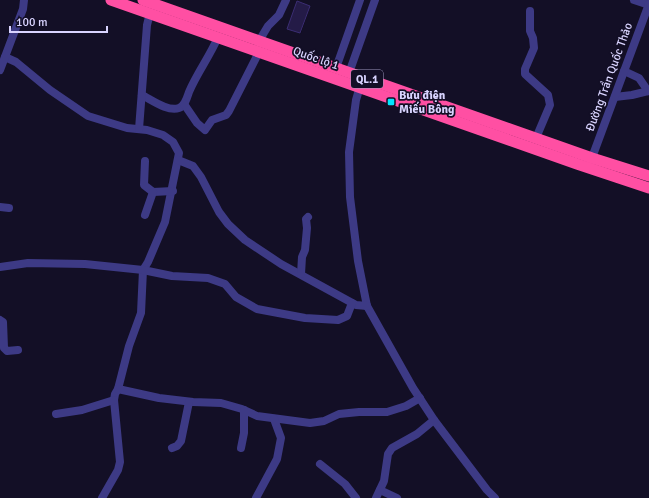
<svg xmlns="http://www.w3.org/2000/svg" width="649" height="498" font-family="Signika,sans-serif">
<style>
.shadow{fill:#0007}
.building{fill:#241b47;stroke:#3b2d73}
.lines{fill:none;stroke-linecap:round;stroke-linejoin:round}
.minor{stroke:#3d3a85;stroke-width:8}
.highway{stroke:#ff4fa3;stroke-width:11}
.poi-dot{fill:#00e5ff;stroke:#130f26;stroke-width:1.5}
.labels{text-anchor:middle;stroke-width:3.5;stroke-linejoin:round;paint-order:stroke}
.shield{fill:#130f26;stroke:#9e99be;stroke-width:1}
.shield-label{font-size:11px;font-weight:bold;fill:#d9d4ff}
.street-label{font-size:12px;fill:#d9d4ff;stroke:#130f26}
.poi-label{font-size:12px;font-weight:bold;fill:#d9d4ff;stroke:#130f26;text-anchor:start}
</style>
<rect width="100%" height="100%" fill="#130f26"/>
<polygon class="shadow" points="310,7 301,33 289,29"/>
<polygon class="building" points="297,1 310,6 300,33 287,29"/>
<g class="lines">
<g class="minor">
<polyline points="634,0 649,5"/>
<polyline points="530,11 530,31 533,38 534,48 525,69 525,74 548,95 550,105 536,138"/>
<polyline points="259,41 268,26 279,15 286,0"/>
<polyline points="5,57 16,62 50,90 88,116 127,128 147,130 163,135 173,142 179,153 165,222 148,262 143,270 141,313 129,346 118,389 115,394 114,400 120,462 118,470 102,498"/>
<polyline points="336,68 360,0"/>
<polyline points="0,70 23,9 24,0"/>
<polyline points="624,71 639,78 648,91"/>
<polyline points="349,73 375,0"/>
<polyline points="361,83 356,100 349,152 350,197 358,261 367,306 413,388 434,420 487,490 495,498"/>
<path d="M 142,95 C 152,100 168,112 179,108 C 185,106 187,98 189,92 C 197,73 210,56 218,37"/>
<polyline points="615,97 632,95 649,91"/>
<polyline points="184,104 197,123 205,130 212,120 226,115 229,111 259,52"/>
<polyline points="139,129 147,25 150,13"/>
<polyline points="178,160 193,166 201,177 219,212 228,224 245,240 281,264 356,305 367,306"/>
<polyline points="145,161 144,185 153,192 173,191"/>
<polyline points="590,163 649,4"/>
<polyline points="0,207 9,208"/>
<polyline points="145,215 153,192"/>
<polyline points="0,267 28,263 85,264 143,270 172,276 208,278 225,284 236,297 257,309 305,318 338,320 347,316 352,303"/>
<polyline points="301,274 302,257 305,250 307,228 306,219 308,217"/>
<polyline points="0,320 3,322 4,348 7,351 18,350"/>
<polyline points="118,389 159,398 193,402 221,403 242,409 257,416 310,423 324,421 339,414 359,412 387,412 406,406 420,398"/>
<polyline points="56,414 82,410 114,400"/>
<polyline points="172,448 177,446 181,441 189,402"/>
<polyline points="241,448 244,433 244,410"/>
<polyline points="320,464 345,484 356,498"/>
<polyline points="380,490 397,498"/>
<polyline points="256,498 277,459 281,438 274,419"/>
<polyline points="376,498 384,481 388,454 392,448 417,434 434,420"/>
</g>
<g class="highway">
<polyline points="111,0 577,164 649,188"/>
<polyline points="143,0 592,158 649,176"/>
</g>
</g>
<rect class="poi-dot" x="387" y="98" width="8" height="8" rx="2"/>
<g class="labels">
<rect class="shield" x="351" y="70" width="32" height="18" rx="3"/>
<g class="shield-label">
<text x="367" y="83">QL.1</text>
</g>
<g class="street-label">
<text transform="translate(316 58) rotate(19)" y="4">Quốc lộ 1</text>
<text transform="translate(609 77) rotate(-70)" y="4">Đường Trần Quốc Thảo</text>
</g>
<g class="poi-label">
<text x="399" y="99">Bưu điện<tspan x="399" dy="14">Miếu Bông</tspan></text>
</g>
</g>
<path d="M10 26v6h97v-6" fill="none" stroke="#d9d4ff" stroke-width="2"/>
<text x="16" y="26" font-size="12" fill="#d9d4ff" stroke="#130f26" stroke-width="3" paint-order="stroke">100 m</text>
</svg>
